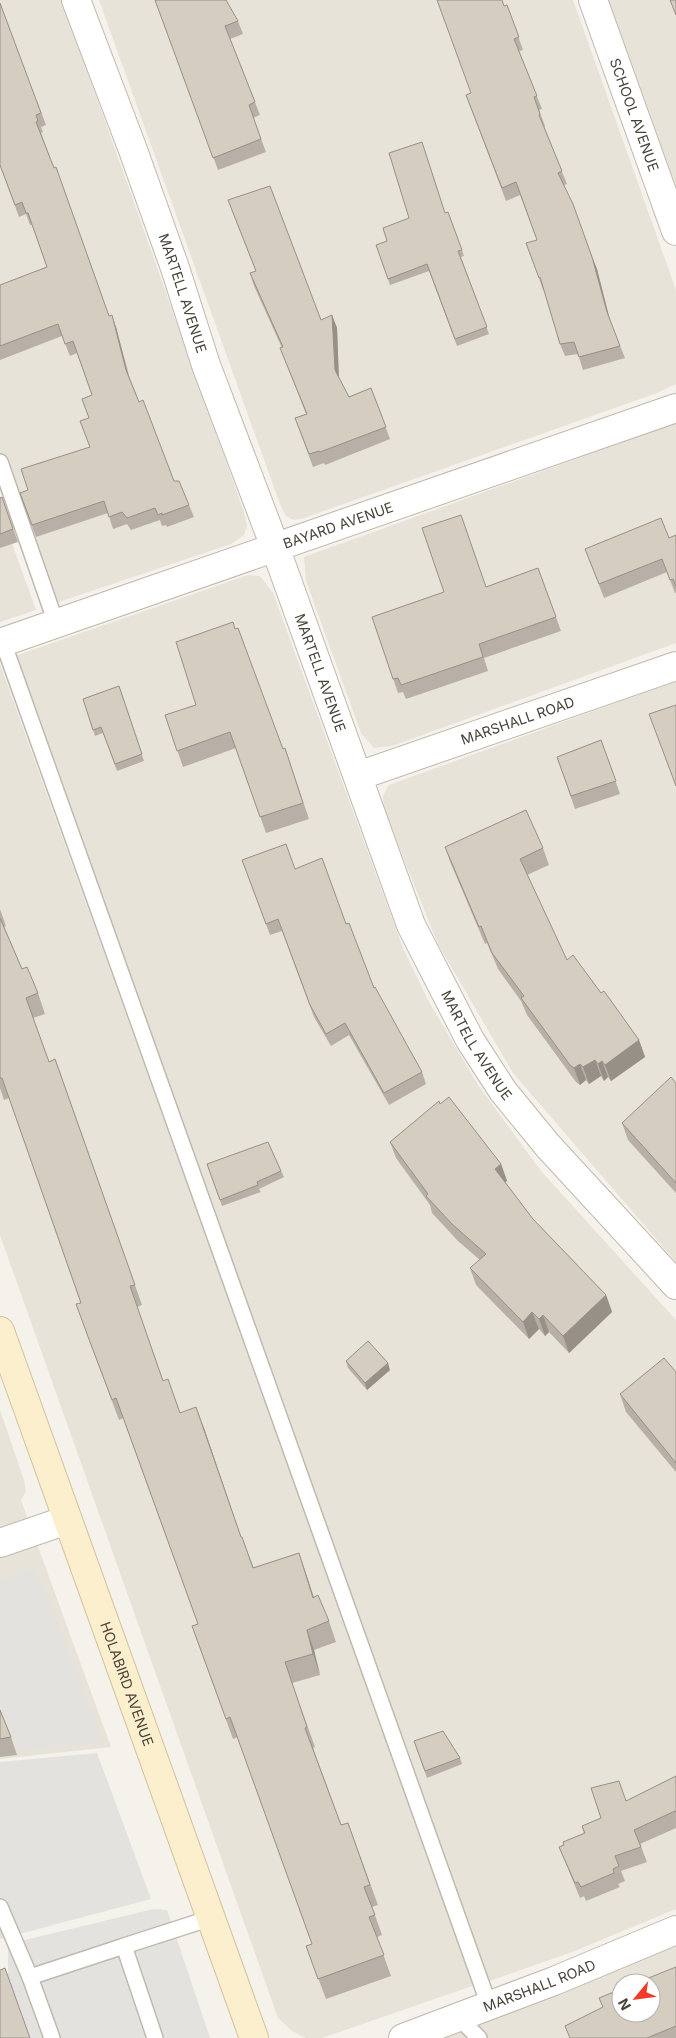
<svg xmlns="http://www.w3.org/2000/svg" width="676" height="2038" font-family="Inter,sans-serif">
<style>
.residential{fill:#e8e3d9;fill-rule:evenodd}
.parking{fill:#e4e2df}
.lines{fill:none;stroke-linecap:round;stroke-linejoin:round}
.service-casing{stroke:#c0b9ae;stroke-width:18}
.minor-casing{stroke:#c0b9ae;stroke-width:30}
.secondary-casing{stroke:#d2c29d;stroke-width:30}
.service{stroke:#fff;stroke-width:15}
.minor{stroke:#fff;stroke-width:28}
.secondary{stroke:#fcefce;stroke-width:28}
.wall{fill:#b8b0a6}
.shaded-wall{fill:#969087}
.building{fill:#d6cdc1;stroke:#969087}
.labels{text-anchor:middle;stroke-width:4;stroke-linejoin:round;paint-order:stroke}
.street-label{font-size:14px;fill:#494239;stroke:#fff}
</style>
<rect width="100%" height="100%" fill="#f5f1eb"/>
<g class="residential">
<polygon points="0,0 62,0 244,512 247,526 244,535 231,544 47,606 0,479"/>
<polygon points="99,0 573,0 676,290 676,384 657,393 304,518 294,520 286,516 280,504"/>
<polygon points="608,0 676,0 676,190"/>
<polygon points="676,423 676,643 392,746 374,748 361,733 306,581 304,557"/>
<polygon points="0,510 36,610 0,622"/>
<polygon points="248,575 260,576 273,593 403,948 429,1002 478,1085 541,1171 676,1320 676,1909 572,1952 484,1983 15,656"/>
<polygon points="0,664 475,1985 322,2038 306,2038 292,2031 278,2018 0,1235"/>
<polygon points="676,681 676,1262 513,1073 438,944 384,810 383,796 389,785"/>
<polygon points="0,1410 24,1480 26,1491 21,1500 111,1747 0,1759"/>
<path d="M 676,1946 L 676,2038 L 444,2038 L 505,2014 ZM 621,1983 L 651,1983 L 651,2013 L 621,2013 Z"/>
</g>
<g class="parking">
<polygon points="32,1568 41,1582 103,1742 20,1752 0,1701 0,1581"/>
<polygon points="97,1753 151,1899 0,1939 0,1762"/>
<polygon points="154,1909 167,1910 210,2038 30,2038 8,1975 8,1944"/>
</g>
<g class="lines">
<g class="service-casing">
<g id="service">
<polyline points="0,462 56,623"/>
<polyline points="3,642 489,2005"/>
<polyline points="0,1907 30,1977"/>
<polyline points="124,1946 211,1918"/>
<polyline points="458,2017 479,2038"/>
<polyline points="52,2038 30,1977 124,1946 155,2038"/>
</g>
</g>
<g class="minor-casing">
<g id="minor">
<path id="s1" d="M 76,0 L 133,150 L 175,268 L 206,365 L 275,547 L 411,925 L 470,1040 L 503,1091 L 548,1146 L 676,1285"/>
<path id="s2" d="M 593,0 L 676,231"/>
<path id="s3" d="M 0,643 L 676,408"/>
<path id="s4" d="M 358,776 L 676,666"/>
<polyline points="0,1543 67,1520"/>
<path id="s5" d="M 403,2038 L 554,1981 L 676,1930"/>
</g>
</g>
<g class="secondary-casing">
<g id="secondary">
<path id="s6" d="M 0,1331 L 254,2038"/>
</g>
</g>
<use href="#service" class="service"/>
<use href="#minor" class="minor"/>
<use href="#secondary" class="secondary"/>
</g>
<g class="wall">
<polygon points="155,0 238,21 243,34 230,39 260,115 253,118 266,152 218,170"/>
<polygon points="507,5 523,50 519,51 542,109 539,110 545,126 544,127 567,184 564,185 597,269 610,321 625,358 583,370 578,354 565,356 560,344 544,290 543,290 539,278 537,240 520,195 506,201 466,95 471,93 504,6"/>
<polygon points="37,101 46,125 41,127 43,132 41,133 109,316 116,327 130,379 139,402 174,481 189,505 194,517 167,527 166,525 162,526 160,520 131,530 127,524 113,529 108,513 36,537 20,493 28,490 90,447 89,418 92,395 77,353 70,356 62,336 0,360 0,285 47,267 32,225 30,225 26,214 19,217 0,165"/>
<polygon points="228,200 321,320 332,315 337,328 339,378 349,397 371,388 390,439 325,465 324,463 313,467 295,418 306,414 280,348 282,348 254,286 250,273 256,271"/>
<polygon points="445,213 462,250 464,256 461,257 489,334 457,346 429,271 390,285 376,245 387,241"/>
<polygon points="2,497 18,542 0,548 0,498"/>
<polygon points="676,535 676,593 675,593 667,572 604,598 585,549 669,538"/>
<polygon points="538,568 561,631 484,658 488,671 406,699 403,692 398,693 372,617 486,587"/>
<polygon points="119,686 144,761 117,771 103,733 95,736 83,699"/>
<polygon points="196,705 283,749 285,748 309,819 266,833 236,748 183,767 165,715"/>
<polygon points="601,740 620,794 575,809 557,757"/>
<polygon points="445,847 543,848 549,865 527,875 567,960 601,993 639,1040 645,1057 611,1081 608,1077 604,1081 601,1076 589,1084 586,1080 580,1085 576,1082 527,1015 521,1001 498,969 487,943 485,944 451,864"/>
<polygon points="242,860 295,869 346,924 374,988 422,1072 426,1084 389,1105 349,1035 331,1046 314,1017 282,931 270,935"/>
<polygon points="0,909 6,926 4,927 22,969 38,993 45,1014 33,1018 49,1062 55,1059 142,1305 137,1307 163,1381 180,1413 204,1428 241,1537 254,1568 299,1553 314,1597 329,1621 336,1642 314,1650 320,1675 292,1683 315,1747 313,1748 341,1825 348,1823 378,1905 372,1907 382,1935 377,1937 391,1976 326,1999 306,1946 312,1944 238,1737 233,1739 192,1626 198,1624 123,1418 119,1420 90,1342 81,1303 9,1098 4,1100 0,1088"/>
<polygon points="676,1083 676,1193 628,1140 622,1123"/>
<polygon points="440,1104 501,1164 507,1181 505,1182 533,1219 606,1295 612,1312 569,1353 549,1332 545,1336 539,1329 529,1339 476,1285 470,1268 480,1260 458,1241 432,1213 430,1205 396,1158 390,1142"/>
<polygon points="207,1164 281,1171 284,1177 259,1189 261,1192 222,1206"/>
<polygon points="346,1361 390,1370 367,1390 348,1368"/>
<polygon points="676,1372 676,1472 626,1412 620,1394"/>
<polygon points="0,1710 11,1737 17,1755 0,1757"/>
<polygon points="414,1741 460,1758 462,1764 427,1778"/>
<polygon points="676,1776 676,1828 640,1844 647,1862 621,1871 625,1881 618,1884 620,1887 586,1901 584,1896 580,1898 559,1847 564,1845 563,1842 584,1834 582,1826 601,1818 626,1801"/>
<polygon points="676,1967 676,2038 570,2038 565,2026 602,2008"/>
</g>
<g class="shaded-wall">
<polygon points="592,257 597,269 611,324 607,312"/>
<polygon points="112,315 116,327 130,382 126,370"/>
<polygon points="332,315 337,328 339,383 335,370"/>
<polygon points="639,1040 645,1057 611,1081 605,1065"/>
<polygon points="595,1060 601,1076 589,1084 583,1067"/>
<polygon points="602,1061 608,1077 604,1081 598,1064"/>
<polygon points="580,1064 586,1080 580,1085 574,1068"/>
<polygon points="501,1164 507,1181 501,1185 495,1169"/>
<polygon points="606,1295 612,1312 569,1353 563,1336"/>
<polygon points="532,1312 539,1329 529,1339 523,1322"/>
<polygon points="543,1315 549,1332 545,1336 539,1319"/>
<polygon points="388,1363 390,1370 367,1390 365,1383"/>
<polygon points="196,1407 204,1428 248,1558 241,1537"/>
<polygon points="299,1553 306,1574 320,1618 313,1598"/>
<polygon points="307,1630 314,1650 320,1675 313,1654"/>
</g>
<g class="building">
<polygon points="155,0 226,0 238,21 225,26 255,102 249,105 261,139 213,158"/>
<polygon points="437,0 502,0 504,6 507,5 519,37 514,39 537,96 534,97 540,114 539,115 562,171 558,173 573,204 592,257 607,312 620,346 579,357 574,342 560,344 540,277 539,278 526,243 537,240 516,182 502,188 466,95 471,93"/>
<polygon points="670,0 676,0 676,15"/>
<polygon points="0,3 41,113 36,115 38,121 36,122 54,168 56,167 109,316 112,315 126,370 139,402 143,400 174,481 179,481 189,505 162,515 162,513 158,515 155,508 127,518 122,512 109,517 104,501 32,525 20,493 28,490 21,469 90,447 80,421 89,418 82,399 92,395 73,341 65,344 58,324 0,346 0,285 47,267 28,213 26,213 22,202 15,205 0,165"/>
<polygon points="422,142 445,213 448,212 462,250 458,251 487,327 455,339 427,264 388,279 376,245 387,241 383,228 409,218 389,153"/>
<polygon points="270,186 321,320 332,315 335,370 349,397 371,388 386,427 320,452 319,451 309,454 295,418 307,414 280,348 283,347 250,273 256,271 228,200"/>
<polygon points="2,497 13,529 0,534 0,498"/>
<polygon points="461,515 486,587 538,568 556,617 479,644 483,657 401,685 398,678 393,679 372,617 444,592 422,528"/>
<polygon points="661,518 669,538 676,535 676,586 673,579 670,580 662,559 599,584 585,549"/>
<polygon points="233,622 235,629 238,628 283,749 285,748 303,803 260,817 230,732 177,751 165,715 196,705 176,642"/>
<polygon points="119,686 142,754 115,764 101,727 93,730 83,699"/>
<polygon points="676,705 676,786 649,714"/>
<polygon points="601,740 616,781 571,796 557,757"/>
<polygon points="526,810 543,848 520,859 567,960 573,955 601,993 604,991 639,1040 605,1065 602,1061 598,1064 595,1060 583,1067 580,1064 574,1068 570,1065 521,998 524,996 492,953 481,926 479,927 445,847"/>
<polygon points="286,844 295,869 322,858 346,924 349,923 374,988 375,987 422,1072 384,1093 345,1023 326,1034 310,1005 278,919 266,924 242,860"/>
<polygon points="0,918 22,969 27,967 38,993 26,998 49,1062 55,1059 135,1285 130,1286 163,1381 168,1379 180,1413 196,1407 241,1537 242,1537 253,1568 299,1553 313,1598 318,1595 329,1621 307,1630 313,1654 285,1662 307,1727 305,1728 341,1825 348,1823 370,1885 364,1887 375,1915 369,1917 384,1955 318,1979 306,1946 312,1944 230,1717 226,1719 192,1626 198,1624 116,1398 112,1400 90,1342 76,1304 81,1303 2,1078 0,1078"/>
<polygon points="671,1077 676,1083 676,1183 622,1123"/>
<polygon points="449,1097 501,1164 495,1169 533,1219 606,1295 563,1336 543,1315 539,1319 532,1312 523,1322 470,1268 486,1254 452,1224 426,1196 428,1194 390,1142 439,1101 440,1104"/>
<polygon points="268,1142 281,1171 257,1182 258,1185 220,1200 207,1164"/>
<polygon points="368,1341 388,1363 365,1383 346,1361"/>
<polygon points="664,1358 676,1372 676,1463 620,1394"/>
<polygon points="0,1710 11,1737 0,1739"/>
<polygon points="443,1731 460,1758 425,1771 414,1741"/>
<polygon points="676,1776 676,1812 675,1811 634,1830 641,1847 615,1856 619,1866 613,1869 614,1873 581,1887 578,1882 575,1883 559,1847 564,1845 563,1842 585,1833 582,1826 601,1818 591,1788 619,1781 626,1801"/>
<polygon points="676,1967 676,2026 647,2038 570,2038 565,2026 603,2007 599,1998 621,1989 621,2013 651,2013 651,1983 636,1983"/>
<polygon points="5,1968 30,2038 0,2038 0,1970"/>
</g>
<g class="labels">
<g class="street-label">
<text dy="5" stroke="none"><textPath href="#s2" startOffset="122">SCHOOL AVENUE</textPath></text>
<text dy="5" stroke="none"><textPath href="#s1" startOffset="312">MARTELL AVENUE</textPath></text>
<text dy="5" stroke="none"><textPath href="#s3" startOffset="358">BAYARD AVENUE</textPath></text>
<text dy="5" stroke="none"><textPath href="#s1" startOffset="716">MARTELL AVENUE</textPath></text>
<text dy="5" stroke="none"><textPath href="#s4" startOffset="169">MARSHALL ROAD</textPath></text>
<text dy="5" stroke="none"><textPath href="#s1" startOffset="1121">MARTELL AVENUE</textPath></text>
<text dy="5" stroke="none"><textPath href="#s6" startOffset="375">HOLABIRD AVENUE</textPath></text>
<text dy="5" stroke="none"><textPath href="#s5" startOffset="146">MARSHALL ROAD</textPath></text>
</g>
</g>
<g transform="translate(636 1998) rotate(241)"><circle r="24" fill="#ffffff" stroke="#b6b3b0"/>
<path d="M0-4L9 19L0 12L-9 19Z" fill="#f03c27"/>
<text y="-8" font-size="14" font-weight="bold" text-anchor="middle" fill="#494239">N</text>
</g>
</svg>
